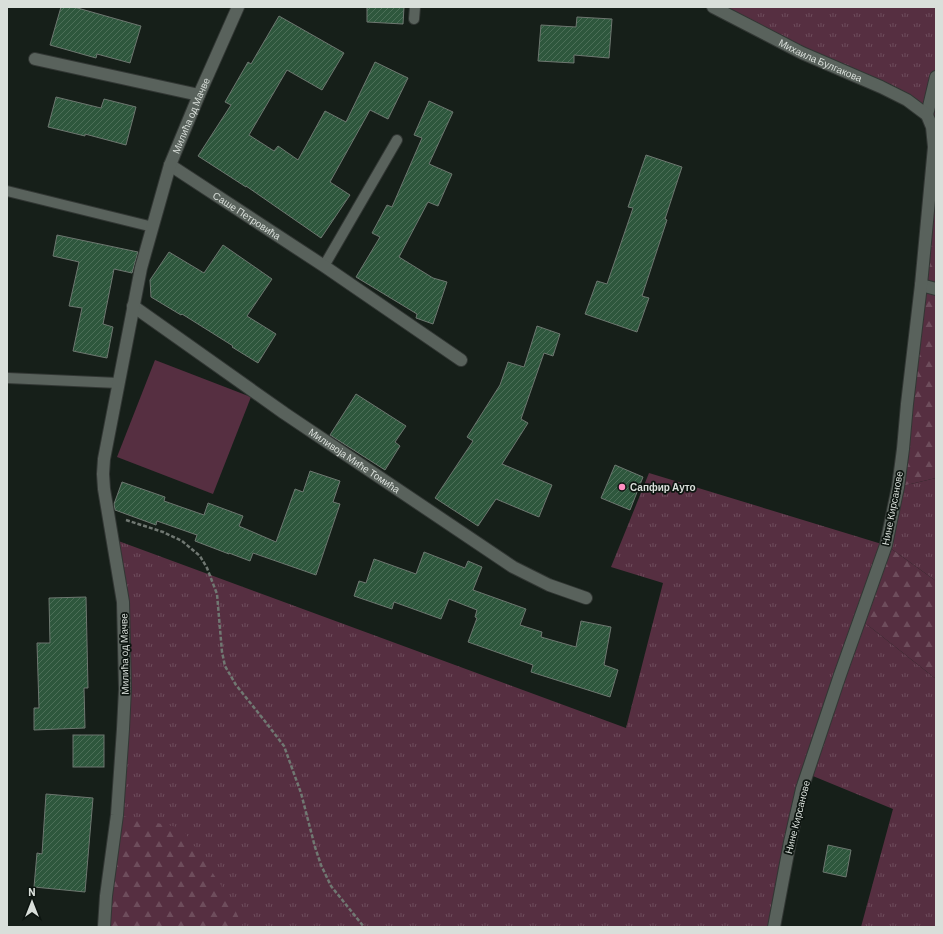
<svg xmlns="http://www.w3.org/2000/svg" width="943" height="934" font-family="Barlow,sans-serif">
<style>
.grass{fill:url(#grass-tufts)}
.forest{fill:url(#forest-firs)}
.green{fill:#562f41}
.building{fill:url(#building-hatch);stroke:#6d7770}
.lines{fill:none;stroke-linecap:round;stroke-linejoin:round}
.service-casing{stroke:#323734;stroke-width:12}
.minor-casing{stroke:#323734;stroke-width:14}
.tertiary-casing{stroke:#323734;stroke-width:14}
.path{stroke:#707872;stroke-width:2.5;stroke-dasharray:4 2;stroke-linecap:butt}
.service{stroke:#59625c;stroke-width:10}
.minor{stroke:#59625c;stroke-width:12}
.tertiary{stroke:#59625c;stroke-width:12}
.poi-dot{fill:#fd8fc1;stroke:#0d1510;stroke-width:1.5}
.labels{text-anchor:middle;stroke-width:3.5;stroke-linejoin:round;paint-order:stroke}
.street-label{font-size:10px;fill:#d9dfda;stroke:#0d1510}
.poi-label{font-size:10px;font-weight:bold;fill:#d9dfda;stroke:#0d1510;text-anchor:start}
</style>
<defs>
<pattern id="grass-tufts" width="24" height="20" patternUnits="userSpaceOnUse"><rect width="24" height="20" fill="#562f41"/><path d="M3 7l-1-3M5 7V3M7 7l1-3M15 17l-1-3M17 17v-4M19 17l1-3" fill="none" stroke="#6e4d5c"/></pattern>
<pattern id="forest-firs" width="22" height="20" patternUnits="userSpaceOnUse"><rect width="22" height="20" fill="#562f41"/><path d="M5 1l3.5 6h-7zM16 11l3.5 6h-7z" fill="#6e4d5c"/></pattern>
<pattern id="building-hatch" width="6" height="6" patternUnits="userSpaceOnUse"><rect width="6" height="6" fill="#2e573d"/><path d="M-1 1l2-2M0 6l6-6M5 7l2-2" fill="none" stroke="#4c6f58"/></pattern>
</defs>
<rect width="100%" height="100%" fill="#161f19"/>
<g class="grass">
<polygon points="714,7 936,7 936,77 927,115"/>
<polygon points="649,473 885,545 898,487 936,478 936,581 886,545 860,619 936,679 936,927 861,927 893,809 808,774 776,927 242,927 117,815 125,689 113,539 626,728 663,583 611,567"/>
</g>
<g class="forest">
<polygon points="936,101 936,478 898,487 932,127"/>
<polygon points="886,545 936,581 936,679 860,619"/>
<polygon points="117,815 182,828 229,897 243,927 104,927"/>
</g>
<polygon class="green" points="155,360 251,397 213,494 117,457"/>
<g class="building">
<polygon points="61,7 74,7 141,26 130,63 97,54 96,58 50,45"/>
<polygon points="367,7 404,7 403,24 367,22"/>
<polygon points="279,16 344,53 322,90 287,70 249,135 274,151 278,146 298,160 325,111 346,122 375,62 408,78 388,119 370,110 330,182 350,195 321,238 246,186 246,187 198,156 231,105 225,102 248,62 251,64"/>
<polygon points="577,17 612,19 609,58 574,55 574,63 538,61 541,25 576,27"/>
<polygon points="56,97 101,108 104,99 136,107 126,145 85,134 85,136 48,127"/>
<polygon points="429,101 453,112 429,164 452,174 438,206 428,202 399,257 433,278 447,282 433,324 416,318 417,314 356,277 380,237 372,233 387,205 392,207 422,138 414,135"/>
<polygon points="646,155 682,167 665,219 667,220 642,296 649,298 637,332 585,314 597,281 607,284 633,208 628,207"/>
<polygon points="57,235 138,252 132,273 114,269 103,324 113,327 107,358 73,351 82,308 69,306 79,262 53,256"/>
<polygon points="223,245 272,279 247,316 276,334 258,363 232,347 233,346 182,314 181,315 151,297 150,280 169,252 204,273"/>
<polygon points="537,326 560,334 553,356 544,353 521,419 528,423 502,464 552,485 539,517 496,499 478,526 435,498 473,441 467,437 500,385 508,362 524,367"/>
<polygon points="356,394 406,426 395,442 400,446 385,470 330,435"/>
<polygon points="615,465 643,477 630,510 601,498"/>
<polygon points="310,471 340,481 333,502 340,504 316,575 253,553 250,561 229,553 229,554 195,541 197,535 157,521 156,525 115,510 114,504 122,482 165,497 164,501 204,515 208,503 243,516 239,526 276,542 295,489 303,492"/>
<polygon points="424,552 465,568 468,561 482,567 473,590 526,609 520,625 542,632 541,637 576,647 581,621 611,627 604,665 618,670 610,697 531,672 533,665 468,642 477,618 475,617 477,610 449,599 441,619 394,602 392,609 354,596 359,581 366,583 374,559 416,574"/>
<polygon points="86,597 88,688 84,688 85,728 34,730 34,708 39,708 37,643 50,643 49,598"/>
<rect x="73" y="735" width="31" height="32"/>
<polygon points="46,794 93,798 85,892 34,887 37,853 42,854"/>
<polygon points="828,845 851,850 846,877 823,872"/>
</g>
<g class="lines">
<g class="service-casing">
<g id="service">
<polyline points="414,19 415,7"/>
<polyline points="7,191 153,227"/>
<polyline points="324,266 397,140"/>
<polyline points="7,378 118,383"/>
</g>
</g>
<g class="minor-casing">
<g id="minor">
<polyline points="35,59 199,95"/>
<polyline points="927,115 936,77"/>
<path id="s1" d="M 170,165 L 324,266 L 461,360"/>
<polyline points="921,285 936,289"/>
<path id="s2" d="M 133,306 L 284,413 L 513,567 L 549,585 L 586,598"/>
<path id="s3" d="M 104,927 L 106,896 L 117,815 L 123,729 L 125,689 L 123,602 L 104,489 L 103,474 L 104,459 L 141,268 L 170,165 L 199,95 L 238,7"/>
</g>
</g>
<g class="tertiary-casing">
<g id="tertiary">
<path id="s4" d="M 713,7 L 802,53 L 881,87 L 907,100 L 927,115 L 932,127 L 934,147 L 921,285 L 907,404 L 903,449 L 898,487 L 894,506 L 886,545 L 840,675 L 802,789 L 790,842 L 774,927"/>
</g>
</g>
<polyline class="path" points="126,520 163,532 182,541 200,556 207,568 217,594 222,652 225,666 236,685 264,720 284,746 301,793 315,847 321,865 331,886 364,927"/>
<use href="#service" class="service"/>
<use href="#minor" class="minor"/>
<use href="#tertiary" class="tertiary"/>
</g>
<circle class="poi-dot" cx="622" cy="487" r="4"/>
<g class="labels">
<g class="street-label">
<text dy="4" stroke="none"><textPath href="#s4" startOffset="120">Михаила Булгакова</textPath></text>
<text dy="4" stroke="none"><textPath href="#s3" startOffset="826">Милића од Мачве</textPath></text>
<text dy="4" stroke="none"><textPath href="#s1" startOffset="92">Саше Петровића</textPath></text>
<text dy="4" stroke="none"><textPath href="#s2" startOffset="270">Миливоја Миће Томића</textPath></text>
<text transform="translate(892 508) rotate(-79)" y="4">Нине Кирсанове</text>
<text transform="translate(124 654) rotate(-91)" y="4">Милића од Мачве</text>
<text transform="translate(797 817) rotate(-76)" y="4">Нине Кирсанове</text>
</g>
<g class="poi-label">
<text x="630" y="491">Сапфир Ауто</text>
</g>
</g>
<rect width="943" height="934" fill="none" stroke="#d9dfda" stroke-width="16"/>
<g transform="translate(32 902)" stroke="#0d1510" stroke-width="3" paint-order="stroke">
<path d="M0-3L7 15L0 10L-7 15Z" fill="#d9dfda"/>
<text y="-6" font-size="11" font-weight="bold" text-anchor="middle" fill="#d9dfda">N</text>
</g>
</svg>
